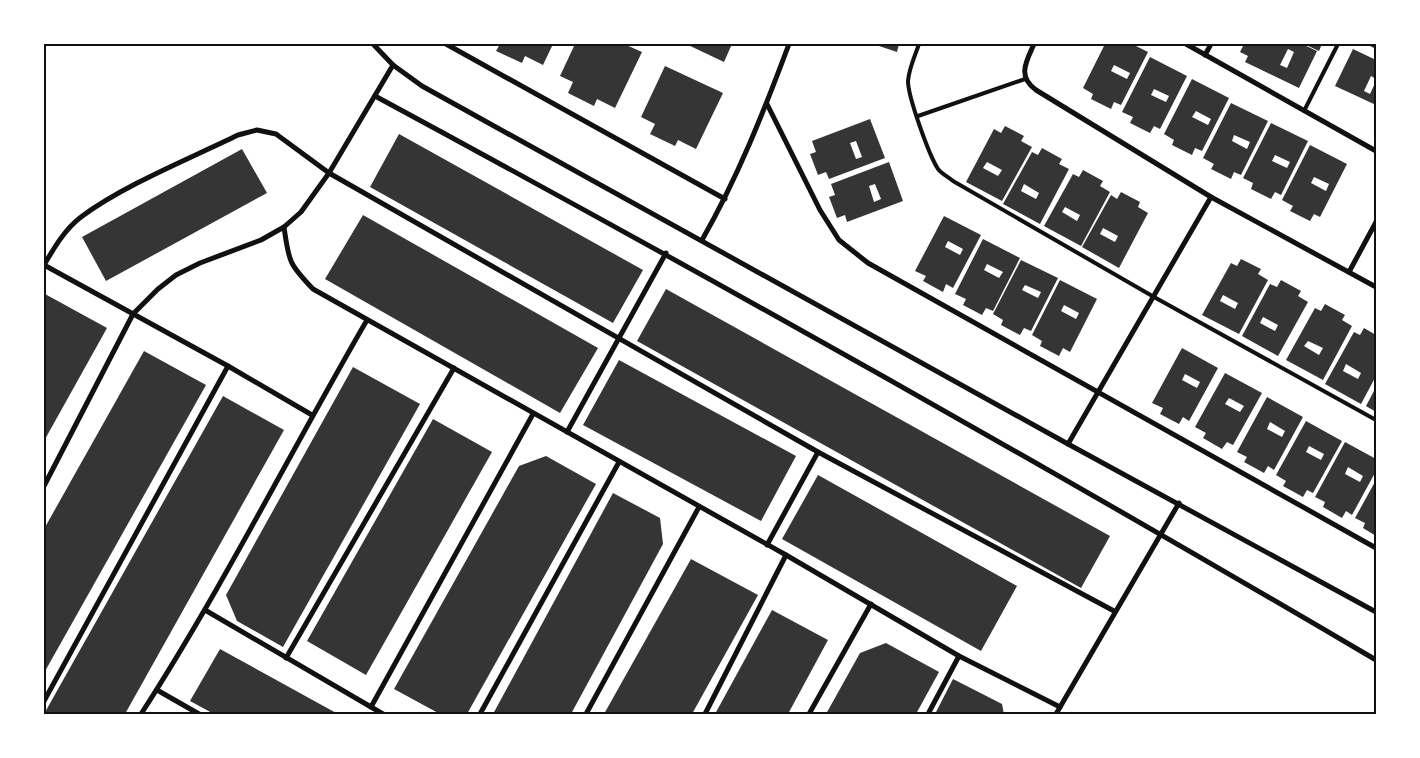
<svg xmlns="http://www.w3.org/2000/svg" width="1420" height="758" font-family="Cabin,sans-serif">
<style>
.building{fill:#353535;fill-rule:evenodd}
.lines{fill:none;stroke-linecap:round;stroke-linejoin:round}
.service{stroke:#111;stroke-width:4}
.minor{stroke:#111;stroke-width:5}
.neatline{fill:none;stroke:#111;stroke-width:2}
</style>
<rect width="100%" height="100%" fill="#fff"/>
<g class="building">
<polygon points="500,44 553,44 543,65 525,56 522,63 496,51"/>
<polygon points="575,44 624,44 642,52 615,108 597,99 594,106 568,93 573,82 560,76"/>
<polygon points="686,44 732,44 724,62"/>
<polygon points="873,44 899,44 897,52"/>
<path d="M 1105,44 L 1132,44 L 1148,52 L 1121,105 L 1114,102 L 1111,109 L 1091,99 L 1093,94 L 1083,88 ZM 1114,65 L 1130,73 L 1127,79 L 1111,71 Z"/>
<path d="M 1244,44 L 1302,44 L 1317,51 L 1299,88 L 1245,62 L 1248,56 L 1240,52 ZM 1288,49 L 1294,52 L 1287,68 L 1280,65 Z"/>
<polygon points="1304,44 1322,44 1319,51"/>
<polygon points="1366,44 1376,44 1376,49"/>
<polygon points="1353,49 1376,60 1376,79 1371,76 1364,91 1370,94 1376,81 1376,105 1335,86"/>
<path d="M 1150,57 L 1187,76 L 1160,129 L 1154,126 L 1150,133 L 1130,123 L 1133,117 L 1122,112 ZM 1154,89 L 1169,96 L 1166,102 L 1151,95 Z"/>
<polygon points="665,66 723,93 696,149 678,140 675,146 650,134 655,124 641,117"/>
<path d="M 1192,79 L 1229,98 L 1202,151 L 1195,148 L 1192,155 L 1172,145 L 1174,140 L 1164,134 ZM 1196,111 L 1211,119 L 1208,125 L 1192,117 Z"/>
<path d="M 1231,103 L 1268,121 L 1241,175 L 1234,172 L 1231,179 L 1211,169 L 1214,164 L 1203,158 ZM 1234,135 L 1250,142 L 1247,149 L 1232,141 Z"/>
<path d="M 870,119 L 885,158 L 829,179 L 826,172 L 818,175 L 810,154 L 816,152 L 812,141 ZM 856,141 L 862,157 L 856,159 L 850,143 Z"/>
<path d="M 1271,123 L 1308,141 L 1281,195 L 1275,192 L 1271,199 L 1251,189 L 1253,183 L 1243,178 ZM 1275,155 L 1290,162 L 1287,168 L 1272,161 Z"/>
<path d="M 1005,126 L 1024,136 L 1021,141 L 1032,147 L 1002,201 L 966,182 L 994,129 L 1001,133 ZM 987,162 L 1002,170 L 998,176 L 983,168 Z"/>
<polygon points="399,134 643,270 613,323 370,187"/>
<path d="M 1310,145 L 1347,164 L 1320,217 L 1314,214 L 1310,221 L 1290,211 L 1293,206 L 1282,200 ZM 1314,177 L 1329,184 L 1326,191 L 1311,183 Z"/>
<path d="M 1042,148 L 1062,159 L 1059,164 L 1069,169 L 1040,224 L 1003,204 L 1032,152 L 1038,155 ZM 1024,184 L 1039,193 L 1036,199 L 1021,191 Z"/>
<polygon points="242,149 267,193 106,281 82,237"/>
<path d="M 889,162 L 903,201 L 847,222 L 845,215 L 837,218 L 829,197 L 835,195 L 831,184 ZM 875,184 L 881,199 L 874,202 L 869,186 Z"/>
<path d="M 1083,170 L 1103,181 L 1100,186 L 1110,192 L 1081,246 L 1044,226 L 1073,174 L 1079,177 ZM 1065,207 L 1080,215 L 1077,221 L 1062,212 Z"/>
<path d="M 1121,192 L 1140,202 L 1138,207 L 1148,213 L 1119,268 L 1082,247 L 1111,195 L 1117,199 ZM 1103,228 L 1118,236 L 1115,242 L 1100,234 Z"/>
<polygon points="363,215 598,348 560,413 325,279"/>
<path d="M 944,216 L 981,235 L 953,288 L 946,284 L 943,292 L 923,281 L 926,276 L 915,271 ZM 948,241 L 963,249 L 960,255 L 945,247 Z"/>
<path d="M 983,239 L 1020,258 L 993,311 L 986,308 L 982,315 L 963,305 L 966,299 L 955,294 ZM 987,264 L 1003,272 L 999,278 L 984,270 Z"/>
<path d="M 1241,259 L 1261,269 L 1258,274 L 1268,280 L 1239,334 L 1202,315 L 1231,263 L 1237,266 ZM 1223,295 L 1238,303 L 1235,309 L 1220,301 Z"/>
<path d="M 1021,260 L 1058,278 L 1031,331 L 1024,328 L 1020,335 L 1001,325 L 1003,320 L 993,314 ZM 1025,285 L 1041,292 L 1038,298 L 1022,290 Z"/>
<path d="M 1060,280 L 1097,299 L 1070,352 L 1063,348 L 1059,356 L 1040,346 L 1042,341 L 1032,335 ZM 1064,305 L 1079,313 L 1076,319 L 1061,311 Z"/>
<path d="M 1281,280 L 1301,291 L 1298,296 L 1308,302 L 1278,356 L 1242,336 L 1270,284 L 1277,287 ZM 1263,317 L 1278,325 L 1275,331 L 1260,323 Z"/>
<polygon points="666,289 1110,536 1081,588 637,341"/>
<polygon points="45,294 107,328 44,441 44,297"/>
<path d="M 1325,304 L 1345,315 L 1342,320 L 1352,326 L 1323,380 L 1286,360 L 1315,308 L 1321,311 ZM 1308,341 L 1323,348 L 1319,355 L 1304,346 Z"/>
<path d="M 1364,328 L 1376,335 L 1376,376 L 1361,404 L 1325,384 L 1354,332 L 1360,335 ZM 1346,364 L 1361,373 L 1358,379 L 1343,371 Z"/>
<path d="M 1182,348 L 1218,368 L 1189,421 L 1183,417 L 1179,424 L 1160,414 L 1163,408 L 1152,403 ZM 1185,374 L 1200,382 L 1197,388 L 1182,380 Z"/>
<polygon points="144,351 206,385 44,673 44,529"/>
<polygon points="619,360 796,456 761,521 583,425"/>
<polygon points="353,367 420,404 283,647 237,621 226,595"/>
<path d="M 1225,373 L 1262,393 L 1233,445 L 1227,442 L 1222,449 L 1203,438 L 1206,433 L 1195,427 ZM 1229,398 L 1244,406 L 1240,412 L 1225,404 Z"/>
<polygon points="1376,387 1376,412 1366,406"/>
<polygon points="223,396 284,430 125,714 44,714"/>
<path d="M 1267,397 L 1303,417 L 1274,470 L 1268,466 L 1264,473 L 1244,462 L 1247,457 L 1237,452 ZM 1270,422 L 1285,431 L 1282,437 L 1267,429 Z"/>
<polygon points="433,419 492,452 366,675 307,641"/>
<path d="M 1306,421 L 1342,441 L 1313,493 L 1307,490 L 1303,497 L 1283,486 L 1286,481 L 1276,475 ZM 1309,446 L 1324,454 L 1321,460 L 1306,452 Z"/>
<path d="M 1345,442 L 1376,459 L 1376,471 L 1352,515 L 1346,511 L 1342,518 L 1323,507 L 1325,502 L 1315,497 ZM 1348,467 L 1363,476 L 1360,482 L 1345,474 Z"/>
<polygon points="546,456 596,484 467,714 440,714 394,689 519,466"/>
<polygon points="818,475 1017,586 981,651 782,539"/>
<polygon points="1376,480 1376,536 1363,528 1365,523 1355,518"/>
<polygon points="613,493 660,518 663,544 571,714 493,714"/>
<polygon points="691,559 758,595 692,714 604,714"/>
<polygon points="772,610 828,640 788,714 715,714"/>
<polygon points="886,643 939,672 916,714 826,714 860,653"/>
<polygon points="220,649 338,714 214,714 190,701"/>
<polygon points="953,679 1002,704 1004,714 935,714"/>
</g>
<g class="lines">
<g class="service">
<path d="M 919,44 C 915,56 909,68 908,81 C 908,97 929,155 938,169 C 942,174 948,177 953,181 L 1154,297 L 1376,420"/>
<polyline points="1304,111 1338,44"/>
<polyline points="918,116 1025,79"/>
</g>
<g class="minor">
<polyline points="373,44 393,65 422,86 1068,444 1376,612"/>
<polyline points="446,44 725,199"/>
<path d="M 1034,44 C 1026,62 1017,76 1036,90 L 1211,197 L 1376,287"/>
<polyline points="1186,44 1376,151"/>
<polyline points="1205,55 1211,44"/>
<path d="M 375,96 C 712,278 1046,466 1376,660"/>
<polyline points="767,104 820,210 839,240 868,263 1376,548"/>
<path d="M 284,227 C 289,261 288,263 313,289 L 786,555 L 959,656 L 1060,707"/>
<path d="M 702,240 C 738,177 764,111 789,44"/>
<path d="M 44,265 C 54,248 65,229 81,217 C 124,185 189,159 238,135 L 257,130 L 276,134 L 329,173 L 818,452 L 1114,611"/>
<polyline points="44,265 228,366 312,415"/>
<polyline points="1349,272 1376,222"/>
<polyline points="567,432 666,253"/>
<polyline points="1068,444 1211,197"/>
<polyline points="44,486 133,314 158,289 176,275 200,263 261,240 284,227 301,212 329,173 393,65"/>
<polyline points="767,545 818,452"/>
<polyline points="205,610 383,714"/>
<polyline points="286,658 454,368"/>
<polyline points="157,690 199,714"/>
<polyline points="44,701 228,366"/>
<polyline points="371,707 533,414"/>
<path d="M 141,714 C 223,587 291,451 367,320"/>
<polyline points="480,714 619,462"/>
<polyline points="586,714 699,507"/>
<polyline points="705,714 786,555"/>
<polyline points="809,714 871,604"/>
<polyline points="928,714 959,656"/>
<polyline points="1056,714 1179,503"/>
</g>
</g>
<rect width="1420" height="758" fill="none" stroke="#ffffff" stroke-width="90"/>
<rect x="45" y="45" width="1330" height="668" class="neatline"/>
</svg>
